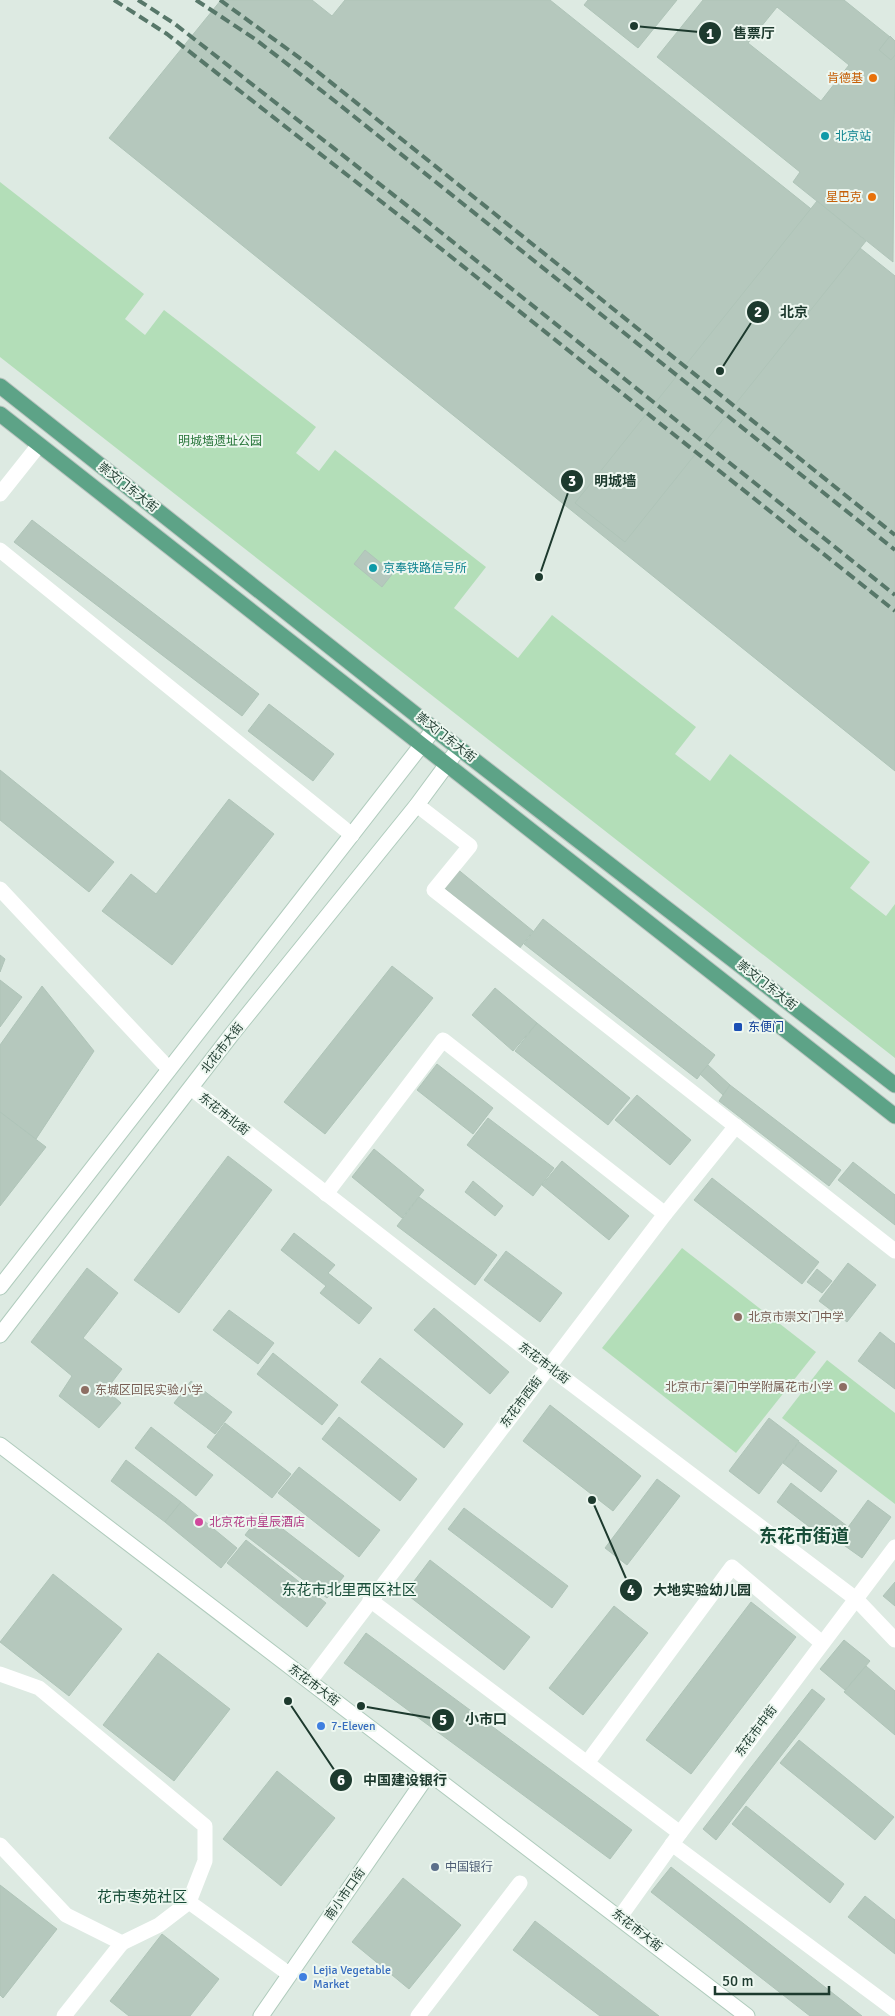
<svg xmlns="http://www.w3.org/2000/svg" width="895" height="2016" font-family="Signika,'Noto Sans SC',sans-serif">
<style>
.green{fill:#b3deb8}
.building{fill:#b5c8bd;stroke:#afc4b8;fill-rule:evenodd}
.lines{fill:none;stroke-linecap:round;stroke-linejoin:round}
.secondary-casing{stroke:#afcbbc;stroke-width:17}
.primary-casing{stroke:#bbc4c0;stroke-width:17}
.street{stroke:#fff;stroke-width:15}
.secondary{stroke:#fff;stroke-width:15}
.primary{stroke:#5da387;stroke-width:15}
.rail{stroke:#577769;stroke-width:4;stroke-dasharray:10 5;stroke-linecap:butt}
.food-dot{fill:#e8710a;stroke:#edf7f0;stroke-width:2}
.culture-dot{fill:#0f9aa8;stroke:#edf7f0;stroke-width:2}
.transit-dot{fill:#1a4fb4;stroke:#edf7f0;stroke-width:2}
.education-dot{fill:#8d6e63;stroke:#edf7f0;stroke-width:2}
.hotel-dot{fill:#d1479c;stroke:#edf7f0;stroke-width:2}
.shop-dot{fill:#3f7fe0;stroke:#edf7f0;stroke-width:2}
.service-dot{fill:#5c6f8a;stroke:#edf7f0;stroke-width:2}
.labels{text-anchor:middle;stroke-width:4;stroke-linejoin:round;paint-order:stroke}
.food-label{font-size:12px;fill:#c56008;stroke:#edf7f0;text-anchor:end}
.culture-label{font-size:12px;fill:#0d838f;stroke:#edf7f0;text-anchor:start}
.park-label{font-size:12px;fill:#257437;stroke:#edf7f0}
.street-label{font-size:12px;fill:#1d3a2e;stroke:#edf7f0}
.transit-label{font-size:12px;fill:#164399;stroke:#edf7f0;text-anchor:start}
.education-label{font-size:12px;fill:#785e54;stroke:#edf7f0;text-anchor:start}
.hotel-label{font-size:12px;fill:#b23c85;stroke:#edf7f0;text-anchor:start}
.shop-label{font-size:12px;fill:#366cbe;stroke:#edf7f0;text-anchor:start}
.service-label{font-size:12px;fill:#4e5e75;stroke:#edf7f0;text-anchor:start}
.quarter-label{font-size:15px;fill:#184d38;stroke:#edf7f0}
.district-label{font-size:18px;font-weight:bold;fill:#184d38;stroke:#edf7f0}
.leader{fill:none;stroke:#1d3a2e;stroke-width:2}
.callout-dot{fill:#1d3a2e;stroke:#edf7f0;stroke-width:2}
.mark-label{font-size:15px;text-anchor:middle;font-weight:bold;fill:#fff}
.callout-label{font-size:14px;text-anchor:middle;font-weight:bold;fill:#1d3a2e;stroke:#edf7f0;stroke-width:4;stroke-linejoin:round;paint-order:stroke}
</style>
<rect width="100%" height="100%" fill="#ddeae2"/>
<g class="green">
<polygon points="0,182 144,294 125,319 145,335 164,310 316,427 296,453 319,471 335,450 486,567 454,608 518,658 552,615 696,727 675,754 710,781 730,754 870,862 850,888 886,916 895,904 895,1058 0,357"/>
<polygon points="682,1248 816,1352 736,1453 602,1348"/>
<polygon points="827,1360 895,1413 895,1504 782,1418"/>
</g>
<g class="building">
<polygon points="221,0 312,0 332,16 345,0 550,0 895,276 895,771 109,138"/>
<polygon points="588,0 677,0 638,48 584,5"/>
<path d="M 703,0 L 844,0 L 895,41 L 893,262 L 793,182 L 800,172 L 657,57 ZM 777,7 L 849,65 L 821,101 L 748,43 Z"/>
<polygon points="890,36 895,41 895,55 891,60 879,50"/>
<polygon points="817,201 866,241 625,542 575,503"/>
<polygon points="32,520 259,694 242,716 14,542"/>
<polygon points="365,550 393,573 382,587 354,564"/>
<polygon points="269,704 334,754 313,781 248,731"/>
<polygon points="0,770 114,862 89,892 0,820"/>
<polygon points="229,799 274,834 172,965 102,911 131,874 156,894"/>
<polygon points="456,868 533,931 519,949 442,886"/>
<polygon points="543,919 715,1055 697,1079 524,944"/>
<polygon points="0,955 5,959 0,972"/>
<polygon points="392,966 433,998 325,1134 284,1102"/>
<polygon points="0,980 22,997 0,1027"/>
<polygon points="42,986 94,1051 36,1139 0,1112 0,1045"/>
<polygon points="495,988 537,1023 513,1051 472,1015"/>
<polygon points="537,1023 630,1098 608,1125 515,1051"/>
<polygon points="437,1064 493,1108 473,1134 417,1090"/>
<polygon points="708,1065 730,1085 723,1095 700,1074"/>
<polygon points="730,1085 841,1170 829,1186 719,1101"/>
<polygon points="637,1095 691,1140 670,1165 615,1120"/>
<polygon points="0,1112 46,1147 0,1206"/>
<polygon points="488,1118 554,1168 533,1196 467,1145"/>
<polygon points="374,1149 424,1190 402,1218 352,1177"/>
<polygon points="228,1156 272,1190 179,1313 134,1280"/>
<polygon points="562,1161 629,1216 609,1240 542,1185"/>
<polygon points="853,1162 895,1195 895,1225 838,1180"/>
<polygon points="712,1178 819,1262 802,1284 694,1200"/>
<polygon points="473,1181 503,1206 495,1216 465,1192"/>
<polygon points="419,1197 497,1255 475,1285 397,1226"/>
<polygon points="294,1233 335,1265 328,1273 372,1308 359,1324 320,1293 326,1286 281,1250"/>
<polygon points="506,1251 562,1293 540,1322 484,1280"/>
<polygon points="848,1263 876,1285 847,1322 819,1301"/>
<polygon points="87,1268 118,1293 83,1338 122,1369 106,1390 121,1403 99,1428 59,1396 72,1376 31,1342"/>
<polygon points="817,1269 832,1281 822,1293 807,1282"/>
<polygon points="434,1308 509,1372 490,1394 414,1330"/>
<polygon points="229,1310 274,1343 258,1364 213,1330"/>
<polygon points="880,1332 895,1344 895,1389 858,1361"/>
<polygon points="273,1353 338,1405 322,1425 257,1374"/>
<polygon points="380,1358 463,1424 444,1448 361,1382"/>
<polygon points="191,1381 232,1412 215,1434 174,1403"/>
<polygon points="550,1405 641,1476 613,1511 523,1441"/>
<polygon points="339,1417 417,1479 400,1501 322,1439"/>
<polygon points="769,1418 799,1441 759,1494 729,1471"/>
<polygon points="225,1423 291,1474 272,1498 207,1447"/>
<polygon points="151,1427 213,1475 196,1496 135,1448"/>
<polygon points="799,1442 837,1471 821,1492 783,1463"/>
<polygon points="126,1460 181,1502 165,1522 111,1481"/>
<polygon points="299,1467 380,1530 359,1557 278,1493"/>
<polygon points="657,1479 680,1496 627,1565 605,1548"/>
<polygon points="791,1483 847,1526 833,1545 777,1502"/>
<polygon points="868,1500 891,1517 862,1558 838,1541"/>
<polygon points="181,1502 237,1548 221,1568 165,1522"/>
<polygon points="464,1508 568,1586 552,1608 448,1529"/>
<polygon points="262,1513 344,1576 327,1598 245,1535"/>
<polygon points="246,1540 326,1603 307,1627 227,1563"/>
<polygon points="430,1560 530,1637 504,1670 405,1593"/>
<polygon points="53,1574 122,1629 69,1696 0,1642"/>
<polygon points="895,1582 895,1606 883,1596"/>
<polygon points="751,1602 796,1637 691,1774 646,1740"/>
<polygon points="614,1606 648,1633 583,1715 549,1688"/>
<polygon points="366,1633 632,1830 610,1859 344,1663"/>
<polygon points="844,1640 870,1661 845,1690 820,1669"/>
<polygon points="158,1653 230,1709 174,1781 103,1725"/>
<polygon points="866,1666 895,1691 895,1735 844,1692"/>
<polygon points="812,1689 825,1699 716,1840 703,1829"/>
<polygon points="799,1740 894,1817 875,1840 780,1763"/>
<polygon points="277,1771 335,1818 281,1886 223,1839"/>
<polygon points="746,1806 844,1884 830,1903 732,1824"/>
<polygon points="671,1867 862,2016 810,2016 651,1892"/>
<polygon points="403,1878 461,1925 409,1989 352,1942"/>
<polygon points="0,1885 57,1929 3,1998 0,1995"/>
<polygon points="865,1896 895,1920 895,1954 848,1917"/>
<polygon points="535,1921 659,2016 600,2016 513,1950"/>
<polygon points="162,1934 219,1979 190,2016 129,2016 110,2001"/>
</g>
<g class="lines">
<g class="secondary-casing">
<g id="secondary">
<polyline points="0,1287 434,729"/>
<polyline points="0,1335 232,1034 417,805 459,748"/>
<polyline points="0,1445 747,2016"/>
<polyline points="261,2016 429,1773"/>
</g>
</g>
<g class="primary-casing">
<g id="primary">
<polyline points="0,386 434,729 895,1085"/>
<polyline points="0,414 895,1116"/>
</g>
</g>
<g class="street">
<polyline points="0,494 39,445"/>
<polyline points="0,550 352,835"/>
<polyline points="417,805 470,846 434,890 895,1251"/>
<polyline points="0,889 169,1069"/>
<polyline points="191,1088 532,1354 856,1599 895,1640"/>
<polyline points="326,1194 443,1040 665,1214"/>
<polyline points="370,1600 680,1833"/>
<polyline points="0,1674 39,1688 205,1826 205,1861 189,1902 159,1925 122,1943 66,1915 0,1845"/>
<polyline points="310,1681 665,1214 736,1126"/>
<polyline points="587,1763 732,1567 822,1643"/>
<polyline points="672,1844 895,2010"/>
<polyline points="189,1902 289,1974"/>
<polyline points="620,1917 680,1833 895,1547"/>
<polyline points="64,2016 122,1943"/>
<polyline points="418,2016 520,1883"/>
</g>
<use href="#secondary" class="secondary"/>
<use href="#primary" class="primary"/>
<g class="rail">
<polyline points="114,0 167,34 415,228 895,611"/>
<polyline points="138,0 175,24 423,218 895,595"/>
<polyline points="196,0 255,39 331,98 895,550"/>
<polyline points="220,0 308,64 895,535"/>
</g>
</g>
<g class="food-dot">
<circle cx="873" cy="78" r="5"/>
<circle cx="872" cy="197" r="5"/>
</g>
<g class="culture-dot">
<circle cx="825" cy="136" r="5"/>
<circle cx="373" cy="568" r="5"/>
</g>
<rect class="transit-dot" x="733" y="1022" width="10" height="10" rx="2.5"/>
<g class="education-dot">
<circle cx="738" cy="1317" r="5"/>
<circle cx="843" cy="1387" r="5"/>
<circle cx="85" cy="1390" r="5"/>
</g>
<circle class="hotel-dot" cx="199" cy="1522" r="5"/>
<g class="shop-dot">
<circle cx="321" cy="1726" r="5"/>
<circle cx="303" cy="1977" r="5"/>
</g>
<circle class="service-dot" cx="435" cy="1867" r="5"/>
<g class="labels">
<g class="food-label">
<text x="863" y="82">肯德基</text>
<text x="862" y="201">星巴克</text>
</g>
<g class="culture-label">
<text x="835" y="140">北京站</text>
<text x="383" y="572">京奉铁路信号所</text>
</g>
<g class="park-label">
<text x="220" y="445">明城墙遗址公园</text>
</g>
<g class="street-label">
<text transform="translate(128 487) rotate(38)" y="4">崇文门东大街</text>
<text transform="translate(446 737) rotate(38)" y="4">崇文门东大街</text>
<text transform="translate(767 985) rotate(38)" y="4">崇文门东大街</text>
<text transform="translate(222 1048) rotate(-52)" y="4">北花市大街</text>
<text transform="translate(224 1114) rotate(38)" y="4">东花市北街</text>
<text transform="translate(544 1363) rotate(37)" y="4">东花市北街</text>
<text transform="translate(521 1402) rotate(-53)" y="4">东花市西街</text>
<text transform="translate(314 1685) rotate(37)" y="4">东花市大街</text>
<text transform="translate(756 1731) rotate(-53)" y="4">东花市中街</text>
<text transform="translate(345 1894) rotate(-55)" y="4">南小市口街</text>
<text transform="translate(637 1930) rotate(38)" y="4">东花市大街</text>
</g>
<g class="transit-label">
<text x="748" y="1031">东便门</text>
</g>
<g class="education-label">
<text x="748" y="1321">北京市崇文门中学</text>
<text x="833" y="1391" text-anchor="end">北京市广渠门中学附属花市小学</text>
<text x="95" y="1394">东城区回民实验小学</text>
</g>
<g class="hotel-label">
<text x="209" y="1526">北京花市星辰酒店</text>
</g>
<g class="shop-label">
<text x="331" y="1730">7-Eleven</text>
<text x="313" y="1974">Lejia Vegetable<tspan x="313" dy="14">Market</tspan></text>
</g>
<g class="service-label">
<text x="445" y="1871">中国银行</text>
</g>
<g class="quarter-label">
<text x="349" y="1595">东花市北里西区社区</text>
<text x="142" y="1902">花市枣苑社区</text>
</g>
<g class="district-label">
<text x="804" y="1542">东花市街道</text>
</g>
</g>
<path class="leader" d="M634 26L710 33M720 371L758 312M539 577L572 481M592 1500L631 1590M361 1706L443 1720M288 1701L341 1780"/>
<g class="callout-dot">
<circle cx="634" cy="26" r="5"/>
<circle cx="720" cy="371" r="5"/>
<circle cx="539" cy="577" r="5"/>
<circle cx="592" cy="1500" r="5"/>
<circle cx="361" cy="1706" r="5"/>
<circle cx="288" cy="1701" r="5"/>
<circle cx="710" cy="33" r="12"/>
<circle cx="758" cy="312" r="12"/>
<circle cx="572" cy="481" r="12"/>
<circle cx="631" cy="1590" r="12"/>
<circle cx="443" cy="1720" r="12"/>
<circle cx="341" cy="1780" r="12"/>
</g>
<g class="mark-label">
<text x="710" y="39">1</text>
<text x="758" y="317">2</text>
<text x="572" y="486">3</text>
<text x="631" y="1595">4</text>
<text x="443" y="1725">5</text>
<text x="341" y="1785">6</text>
</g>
<g class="callout-label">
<text x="754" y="38">售票厅</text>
<text x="794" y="317">北京</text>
<text x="615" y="486">明城墙</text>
<text x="702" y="1595">大地实验幼儿园</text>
<text x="486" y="1724">小市口</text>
<text x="405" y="1785">中国建设银行</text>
</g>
<path d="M715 1986v8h114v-8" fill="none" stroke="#1d3a2e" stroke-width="2.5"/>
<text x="722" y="1986" font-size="15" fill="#1d3a2e" stroke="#edf7f0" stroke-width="4" paint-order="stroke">50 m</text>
</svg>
